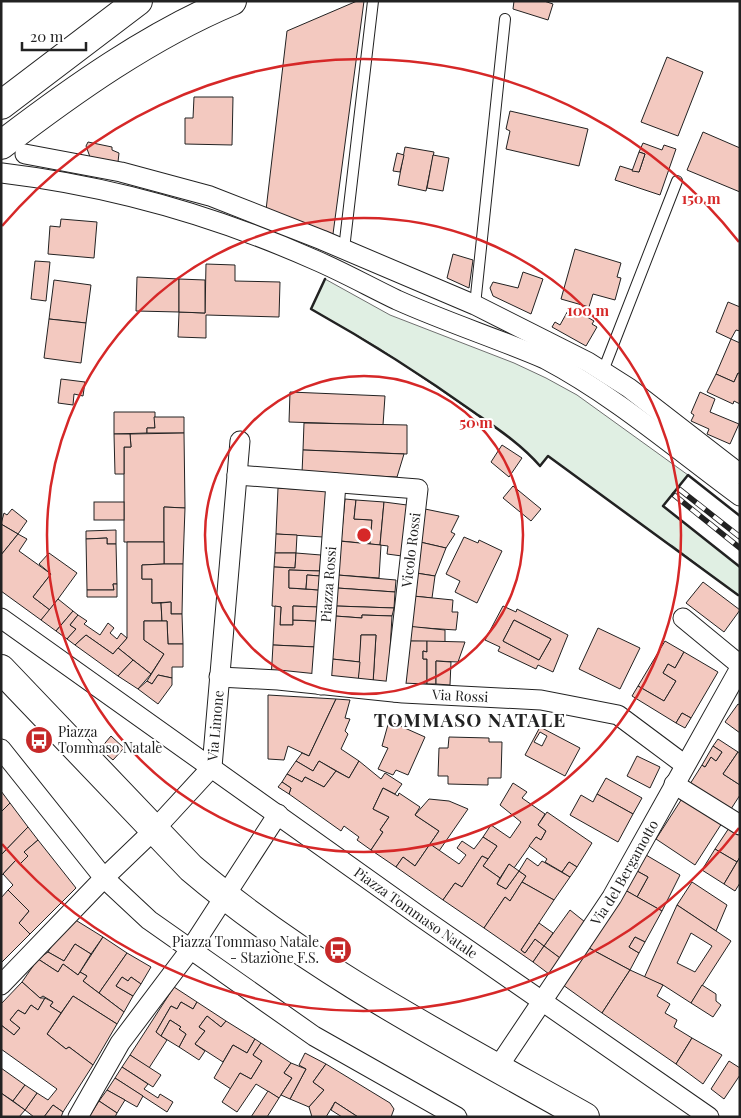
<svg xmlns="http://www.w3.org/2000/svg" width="741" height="1118" font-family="'Playfair Display',serif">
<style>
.green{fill:#e0efe3;stroke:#6f6f6f}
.building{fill:#f3c9c0;stroke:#222;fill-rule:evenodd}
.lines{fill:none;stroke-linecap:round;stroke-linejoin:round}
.lane-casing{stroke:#222;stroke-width:12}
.street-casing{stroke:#222;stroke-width:21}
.secondary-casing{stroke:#222;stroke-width:30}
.highway-casing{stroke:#222;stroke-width:30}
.lane{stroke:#fff;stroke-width:10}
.street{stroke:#fff;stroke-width:19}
.secondary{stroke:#fff;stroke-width:28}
.highway{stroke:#fff;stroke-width:28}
.rail-casing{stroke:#222;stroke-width:5.5}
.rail{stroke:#fff;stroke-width:4;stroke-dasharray:11;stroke-linecap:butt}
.wall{stroke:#222;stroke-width:2.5}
.ring{fill:none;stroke:#d62828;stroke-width:2.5}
.labels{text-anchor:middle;stroke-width:4;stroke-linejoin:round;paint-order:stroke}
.street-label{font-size:14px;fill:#222;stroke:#fff}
.poi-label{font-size:14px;fill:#222;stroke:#fff;text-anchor:start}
.district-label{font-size:19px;font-weight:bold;letter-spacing:1px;fill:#222;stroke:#fff}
.centre{fill:#d62828;stroke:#fff;stroke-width:2.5}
.ring-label{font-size:15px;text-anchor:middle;font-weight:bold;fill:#d62828;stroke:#fff;stroke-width:4;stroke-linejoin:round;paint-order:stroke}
</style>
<rect width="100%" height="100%" fill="#fff"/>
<polygon class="green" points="325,279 390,315 514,363 546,378 577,395 688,475 663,506 740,567 740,597 673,546 665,542 548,456 540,466 512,439 379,348 311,309"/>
<g class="building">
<polygon points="357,1 364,1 333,234 266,210 287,31"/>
<polygon points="514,1 544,1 553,4 548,20 513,9"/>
<polygon points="667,57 703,72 678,136 641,122"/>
<polygon points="194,97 233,97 232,145 185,144 185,118 193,118"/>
<polygon points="510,111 588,129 579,166 506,149 510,131 506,129"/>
<polygon points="703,132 740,148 740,192 687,170"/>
<polygon points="88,142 112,147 112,150 119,153 118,162 90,157 86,146"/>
<polygon points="643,143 662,150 664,145 676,149 660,195 615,180 620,166 639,172 645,154 639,152"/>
<polygon points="405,147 434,152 426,191 398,185"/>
<polygon points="639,152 645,154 639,172 632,171"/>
<polygon points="397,153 404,155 400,172 393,171"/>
<polygon points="433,155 449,158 443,191 427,188"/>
<polygon points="61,219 97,222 94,258 48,254 50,226 60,227"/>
<polygon points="575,249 621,263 617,277 621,278 615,300 593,294 589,307 561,299"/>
<polygon points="453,254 473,260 469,288 447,278"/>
<polygon points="35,261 50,262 46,301 31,299"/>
<polygon points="206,264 235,265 235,281 280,282 279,317 206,315 206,338 178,337 179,312 205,313"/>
<polygon points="523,272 543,279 531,314 493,296 490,288 493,282 518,288"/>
<polygon points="137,277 179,279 179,312 136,311"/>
<polygon points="179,279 205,280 205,313 179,312"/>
<polygon points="54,280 91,285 86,323 49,319"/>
<polygon points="728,302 740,307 740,331 736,330 731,339 716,332"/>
<polygon points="570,307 594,321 592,324 597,327 586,346 552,327 555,322 560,325"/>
<polygon points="49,319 86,323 81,363 44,358"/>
<polygon points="731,339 740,343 740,374 738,373 734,382 716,374"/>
<polygon points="738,373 740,374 740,404 734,401 733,404 707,392 716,374 734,382"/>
<polygon points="61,379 85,382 83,396 74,394 73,405 58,403"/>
<polygon points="290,392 385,396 383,425 289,422"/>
<polygon points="700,392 715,399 710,412 739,424 730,444 707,434 709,429 691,421 694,415 691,413"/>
<polygon points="114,412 155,412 155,428 147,428 147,433 114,434"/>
<polygon points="154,417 184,417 184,433 147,433 147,428 155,428"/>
<polygon points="304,423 407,425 407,454 303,450"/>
<polygon points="184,433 185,508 164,507 164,542 124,542 124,447 131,447 130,434"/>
<polygon points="114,434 130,434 131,447 124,447 124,474 115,474"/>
<polygon points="502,445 522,458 509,477 491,462"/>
<polygon points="303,450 404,454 397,477 302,473"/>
<polygon points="513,486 541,509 531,521 503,498"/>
<polygon points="278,488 327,491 323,537 276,534"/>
<polygon points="345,499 356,500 354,519 372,520 370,544 341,541"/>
<polygon points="356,500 384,502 380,545 370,544 372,520 354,519"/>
<rect x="94" y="502" width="30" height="18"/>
<polygon points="384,502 407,505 402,556 387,554 388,546 380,545"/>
<polygon points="164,507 185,508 183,564 164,564"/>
<polygon points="12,509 27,521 18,534 1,524 4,513 7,515"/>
<polygon points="425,509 459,516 451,532 455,534 446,548 420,542"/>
<polygon points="1,524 18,534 1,555"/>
<polygon points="116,530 116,544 107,544 107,538 86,539 86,531"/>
<polygon points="18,534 27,539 19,551 51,574 33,597 50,610 41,620 1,591 1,555"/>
<polygon points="276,534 297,535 296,553 275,553"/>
<polygon points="464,537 478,543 479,540 502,551 477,603 455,592 460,581 446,574"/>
<polygon points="107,538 107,544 116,544 117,584 113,584 114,590 87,590 86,539"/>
<polygon points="339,541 381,545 379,578 337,575"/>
<polygon points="127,542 164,542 164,564 142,565 142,579 152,579 152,603 161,603 162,621 144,621 144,640 164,654 151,674 118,648 127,638"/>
<polygon points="420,542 446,548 435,576 416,573"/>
<polygon points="49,553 77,573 50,610 33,597 51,574 39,564"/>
<polygon points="275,553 296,553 295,568 274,567"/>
<polygon points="296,553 321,555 320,571 289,570 289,588 319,590 318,607 293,606 293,625 280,625 281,607 272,606 274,567 295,568"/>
<polygon points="164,564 183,564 182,614 171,614 171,602 152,603 152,579 142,579 142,565"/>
<polygon points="289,570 320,571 320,576 307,575 306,589 289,588"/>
<polygon points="416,573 435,576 432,598 413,596"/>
<polygon points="307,575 320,576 319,590 306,589"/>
<polygon points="338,575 396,580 395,592 337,588"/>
<polygon points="703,582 740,610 724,632 686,603"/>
<polygon points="113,584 117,584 117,597 87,597 87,590 114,590"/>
<polygon points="337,588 395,592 394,608 336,606"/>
<polygon points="413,596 453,600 452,612 458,612 456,630 409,627"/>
<polygon points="58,599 73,611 56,631 41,620"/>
<polygon points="171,602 171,614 182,614 183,644 168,644 167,621 162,621 161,603"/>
<polygon points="275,606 281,607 280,625 293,625 293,620 317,621 316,647 273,645"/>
<polygon points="293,606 318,607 317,621 293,620"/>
<polygon points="336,606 394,608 392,616 362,615 362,618 335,616"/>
<path d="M 503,606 L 516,612 L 517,609 L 568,635 L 553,672 L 538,665 L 536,669 L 498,651 L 500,647 L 485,640 ZM 514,620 L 551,639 L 539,660 L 503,641 Z"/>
<polygon points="73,611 78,615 70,625 76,629 67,639 56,631"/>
<polygon points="78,615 87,621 84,624 100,635 108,623 114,628 110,633 117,639 121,633 127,638 113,654 86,635 75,645 67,639 76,629 70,625"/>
<polygon points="362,615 392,616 388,684 373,683 376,635 361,635 360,662 332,659 335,616 362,618"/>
<polygon points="514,620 551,639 539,660 503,641"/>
<polygon points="144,621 167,621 168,644 183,644 183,667 172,667 172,678 158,675 152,684 147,681 164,654 144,640"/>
<polygon points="407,626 445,630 445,642 406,641"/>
<polygon points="598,628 640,648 620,689 579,669"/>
<polygon points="86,635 113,654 118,648 133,660 118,676 75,645"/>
<polygon points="361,635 376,635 373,683 358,682"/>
<polygon points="406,641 427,641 427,652 423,651 423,659 427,659 427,684 402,684"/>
<polygon points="427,641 465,642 458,662 436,661 436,684 427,684 427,659 423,659 423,651 427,652"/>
<polygon points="665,641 684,652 675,668 668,664 663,673 676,681 664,701 638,686"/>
<polygon points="273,645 316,647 314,681 271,679"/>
<polygon points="684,652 718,672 691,718 682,713 676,723 632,696 638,686 664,701 676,681 663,673 668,664 675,668"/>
<polygon points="332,659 360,662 358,682 331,681"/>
<polygon points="133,660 151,674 138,689 118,676"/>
<polygon points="436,661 451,662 450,685 436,684"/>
<polygon points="158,675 172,678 172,685 158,704 138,689 147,681 152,684"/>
<polygon points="268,695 336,699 309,756 288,746 284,760 268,759"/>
<polygon points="336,699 350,700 345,718 350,719 345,731 348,734 341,749 359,761 349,778 319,761 313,771 296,761 302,753 309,756"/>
<polygon points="738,704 740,705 740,733 725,722"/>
<polygon points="682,713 691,718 685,728 676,723"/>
<polygon points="389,721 425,737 408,775 396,770 393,775 378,769 388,748 382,746"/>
<path d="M 540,727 L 580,748 L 565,776 L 525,755 ZM 540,732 L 547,736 L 542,746 L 534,742 Z"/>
<polygon points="111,736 124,748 113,760 100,749"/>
<polygon points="449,737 489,738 489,742 502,742 501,778 488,778 488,785 448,784 448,776 438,776 439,748 448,748"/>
<polygon points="718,739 738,752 723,774 740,785 740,795 731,809 690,784 702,765 705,767 711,757 716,761 722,752 713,746"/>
<polygon points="713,746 722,752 716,761 711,757 705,767 702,765"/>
<polygon points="738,752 740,753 740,785 723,774"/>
<polygon points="637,756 660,767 650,788 627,776"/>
<polygon points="296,761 313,771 319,761 336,771 324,787 305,777 302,782 287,774"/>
<polygon points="359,761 381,779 385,773 402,784 395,794 383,788 373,809 389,817 380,830 383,832 371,850 357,840 359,837 344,826 341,831 289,794 291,788 282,782 287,774 302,782 305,777 324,787 336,771 349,778"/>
<polygon points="606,778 642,798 633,814 597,794"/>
<polygon points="282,782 291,788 289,794 278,787"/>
<polygon points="513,783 527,792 522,798 545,814 538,825 546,831 541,840 536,837 514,868 509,864 500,878 483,866 497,846 483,837 491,825 510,838 521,822 500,805"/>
<polygon points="383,788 398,796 399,793 420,807 415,815 439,831 415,866 403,857 396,867 371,850 383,832 380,830 389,817 373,809"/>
<polygon points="1,791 10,803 1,812"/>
<polygon points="597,794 633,814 618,842 570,815 581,795 593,802"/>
<polygon points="683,797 722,823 695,865 656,839"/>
<polygon points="429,799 449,801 468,809 439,851 430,844 439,831 415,815"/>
<polygon points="10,803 28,827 1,855 1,812"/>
<polygon points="547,812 592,843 577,867 569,862 562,872 545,862 547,859 529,846 536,837 541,840 546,831 538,825"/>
<polygon points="28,827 38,840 24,852 28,856 20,864 16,860 1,876 1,855"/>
<polygon points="729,828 740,835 740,857 737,862 715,849"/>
<polygon points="483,837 497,846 488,859 482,856 462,887 455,883 443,900 396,867 403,857 415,866 430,844 459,864 466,855 457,848 462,841 474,849"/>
<polygon points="38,840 76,888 30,934 19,923 29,911 8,890 13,885 3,874 16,860 20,864 28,856 24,852"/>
<polygon points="715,849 737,862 724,884 702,870"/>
<polygon points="646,855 680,875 662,911 637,897 648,877 637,871"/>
<polygon points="482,856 488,859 483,866 500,878 497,884 506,889 519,871 526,876 510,901 505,897 484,928 443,900 455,883 462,887"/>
<polygon points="740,857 740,883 735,891 724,884"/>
<polygon points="527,858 538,866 542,861 570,877 554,900 522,882 526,876 519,871"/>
<polygon points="569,862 577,867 570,877 562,872"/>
<polygon points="509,864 519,871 506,889 497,884"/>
<polygon points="637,871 648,877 637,897 625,890"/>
<polygon points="522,882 554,900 521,950 525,953 535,939 544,946 533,962 484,928 505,897 510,901"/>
<polygon points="692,882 727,905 716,931 677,905"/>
<polygon points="8,890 29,911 19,923 30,934 1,963 1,898"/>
<polygon points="625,890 662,911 645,942 635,937 629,947 639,953 630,970 589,948"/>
<path d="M 677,905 L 731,941 L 691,1003 L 663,985 L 644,978 ZM 691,933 L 712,946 L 695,972 L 677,963 Z"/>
<polygon points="570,910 585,922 560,958 544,946"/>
<polygon points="69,916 103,937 91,954 75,944 64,961 48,952"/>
<polygon points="539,923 553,933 544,946 535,939 525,953 521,950"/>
<polygon points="103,937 127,953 99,993 83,981 87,976 80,972"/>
<polygon points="635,937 645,942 639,953 629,947"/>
<polygon points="75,944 91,954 78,975 63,964 58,972 38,959 48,952 64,961"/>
<polygon points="544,946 560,958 549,974 533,962"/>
<polygon points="589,948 630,970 602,1013 563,985"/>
<polygon points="127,953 151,967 141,984 131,977 128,981 122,977 116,986 133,996 124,1012 99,993"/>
<polygon points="38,959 58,972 63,964 78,975 80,972 87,976 83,981 124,1012 117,1024 73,996 61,1013 50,1006 53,1002 43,996 40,998 22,982"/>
<polygon points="630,970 663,985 657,996 670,1004 665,1013 677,1020 674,1027 692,1038 676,1064 602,1013"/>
<polygon points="122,977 128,981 131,977 141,984 133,996 116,986"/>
<polygon points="22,982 40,998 45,998 38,1010 31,1005 25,1014 18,1010 10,1020 20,1028 14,1035 1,1025 1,1004"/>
<polygon points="702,985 716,994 716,1001 721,1005 713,1017 691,1003"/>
<polygon points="174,987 197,1002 193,1009 181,1002 177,1009 171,1006 156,1032 167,1040 149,1068 130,1055"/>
<polygon points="73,996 117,1024 93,1065 69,1047 66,1049 47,1034"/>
<polygon points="45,998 53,1002 50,1006 61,1013 47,1034 66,1049 69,1047 93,1065 63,1112 53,1105 44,1117 34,1117 25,1110 37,1093 48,1100 57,1089 1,1049 1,1025 14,1035 20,1028 10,1020 18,1010 25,1014 31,1005 38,1010"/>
<polygon points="181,1002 193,1009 197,1002 226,1021 221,1027 207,1016 199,1027 205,1031 195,1044 205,1051 199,1060 179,1047 186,1034 179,1029 181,1027 170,1020 161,1036 156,1032 171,1006 177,1009"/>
<polygon points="207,1016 221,1027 226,1021 255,1039 247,1053 233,1045 223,1062 195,1044 205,1031 199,1027"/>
<polygon points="170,1020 181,1027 179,1029 186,1034 179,1047 161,1036"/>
<polygon points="692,1038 722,1055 703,1084 676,1064"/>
<polygon points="255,1039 261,1043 253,1055 262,1061 251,1079 240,1073 231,1089 214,1078 233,1045 247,1053"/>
<polygon points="261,1043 291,1063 284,1073 292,1078 279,1098 256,1084 237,1112 222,1102 240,1073 251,1079 262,1061 253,1055"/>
<polygon points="305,1053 326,1064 313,1082 324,1090 309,1107 290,1099 306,1069 299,1065"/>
<polygon points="130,1055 161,1075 153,1087 122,1067"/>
<polygon points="729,1061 740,1068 740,1075 724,1099 711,1089"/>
<polygon points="291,1063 306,1069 290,1099 281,1095 292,1078 284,1073"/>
<polygon points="326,1064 390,1103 394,1109 391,1117 358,1117 335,1102 326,1117 312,1117 309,1107 324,1090 313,1082"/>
<polygon points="122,1067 148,1084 144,1089 158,1098 160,1094 173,1102 167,1112 115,1078"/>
<polygon points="1,1068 25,1085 13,1101 1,1093"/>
<polygon points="115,1078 143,1096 137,1107 107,1090"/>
<polygon points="25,1085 37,1093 25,1110 13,1101"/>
<polygon points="107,1090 125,1100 117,1113 99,1101"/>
<polygon points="268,1091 279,1098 267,1117 251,1117"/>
<polygon points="1,1093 25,1110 19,1117 1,1117"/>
<polygon points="99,1101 117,1113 115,1117 89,1117"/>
<polygon points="335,1102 358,1117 342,1117 331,1110"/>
<polygon points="53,1105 63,1112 61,1117 44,1117"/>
</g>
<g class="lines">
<g class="lane-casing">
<g id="lane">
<polyline points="344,249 373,1"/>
<polyline points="475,305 505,19"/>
<polyline points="603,371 677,181"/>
</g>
</g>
<g class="street-casing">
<g id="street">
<polyline points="25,154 121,172 210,196 322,240 475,305 588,362 629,388 740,474"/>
<path d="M 2,173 C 110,186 216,216 315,260 C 343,272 370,287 397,300 C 446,322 496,338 545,359 C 615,396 676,449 740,496"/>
<polyline points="237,475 418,489 395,692"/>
<path id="s1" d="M 1,618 L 418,915 L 709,1117"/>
<polyline points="683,618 740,665"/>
<path id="s2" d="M 219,677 L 278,680 L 403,693 L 541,700 L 618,715 L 685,765"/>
<path id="s3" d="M 321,685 L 336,483"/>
<polyline points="1,749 104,878 149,920 314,1036 457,1117"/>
<polyline points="674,784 740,825"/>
<path id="s4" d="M 1,985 L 104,878 L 154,830 L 212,767 L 240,441"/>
<path id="s5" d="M 498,1067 L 612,897 L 740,668"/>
<polyline points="78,1117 120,1043 190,950 278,814"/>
</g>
</g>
<g class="secondary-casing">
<path id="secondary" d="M 1,669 L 191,868 C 310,969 450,1041 585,1117"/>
</g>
<g class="highway-casing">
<g id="highway">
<polyline points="1,105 138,1"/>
<path d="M 1,145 C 73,90 149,36 232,1"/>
</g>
</g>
<use href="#lane" class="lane"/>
<use href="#street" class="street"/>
<use href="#secondary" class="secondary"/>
<use href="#highway" class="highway"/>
<g class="rail-casing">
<g id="rail">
<polyline points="679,489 740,537"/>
<polyline points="674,495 740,548"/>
</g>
</g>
<use href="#rail" class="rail"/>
<g class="wall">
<path d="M 325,279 L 311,309 C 368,341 422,375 475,413 C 498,429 522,445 540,466 L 548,456 L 738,595"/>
<polyline points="740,516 688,475 663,506 740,567"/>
</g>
</g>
<g class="ring">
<circle cx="364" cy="535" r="159"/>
<circle cx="364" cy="535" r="317"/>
<path d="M739 828A476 476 0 0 1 2 844M2 226A476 476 0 0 1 739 242"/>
</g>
<defs>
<g id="bus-disc" transform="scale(1.4375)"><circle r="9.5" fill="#c62828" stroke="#fff"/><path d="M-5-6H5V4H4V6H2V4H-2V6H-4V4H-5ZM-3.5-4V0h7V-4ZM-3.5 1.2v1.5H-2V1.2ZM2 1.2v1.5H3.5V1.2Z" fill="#fff"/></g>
</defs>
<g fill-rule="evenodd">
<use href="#bus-disc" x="39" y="740"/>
<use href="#bus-disc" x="338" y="950"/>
</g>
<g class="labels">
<g class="street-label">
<text transform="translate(411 550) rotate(-83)" y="5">Vicolo Rossi</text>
<text dy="5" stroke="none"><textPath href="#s3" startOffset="101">Piazza Rossi</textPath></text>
<text dy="5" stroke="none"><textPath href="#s2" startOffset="242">Via Rossi</textPath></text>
<text dy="5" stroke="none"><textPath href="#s4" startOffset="345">Via Limone</textPath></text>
<text dy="5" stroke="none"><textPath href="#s5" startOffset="232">Via del Bergamotto</textPath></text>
<text dy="5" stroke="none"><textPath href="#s1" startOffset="509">Piazza Tommaso Natale</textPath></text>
</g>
<g class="poi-label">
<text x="58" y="737">Piazza<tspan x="58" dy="16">Tommaso Natale</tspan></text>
<text x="319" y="947" text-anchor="end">Piazza Tommaso Natale<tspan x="319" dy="16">- Stazione F.S.</tspan></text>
</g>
<g class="district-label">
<text x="470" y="727">TOMMASO NATALE</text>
</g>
</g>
<circle cx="364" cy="535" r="8" class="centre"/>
<g class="ring-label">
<text x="701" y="204">150 m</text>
<text x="588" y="316">100 m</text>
<text x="476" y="428">50 m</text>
</g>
<rect width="741" height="1118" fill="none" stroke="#222222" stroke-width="5"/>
<path d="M22 42v8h64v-8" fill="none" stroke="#222222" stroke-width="2.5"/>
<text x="30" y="42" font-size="15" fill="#222222" stroke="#ffffff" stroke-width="4" paint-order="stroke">20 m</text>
</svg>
